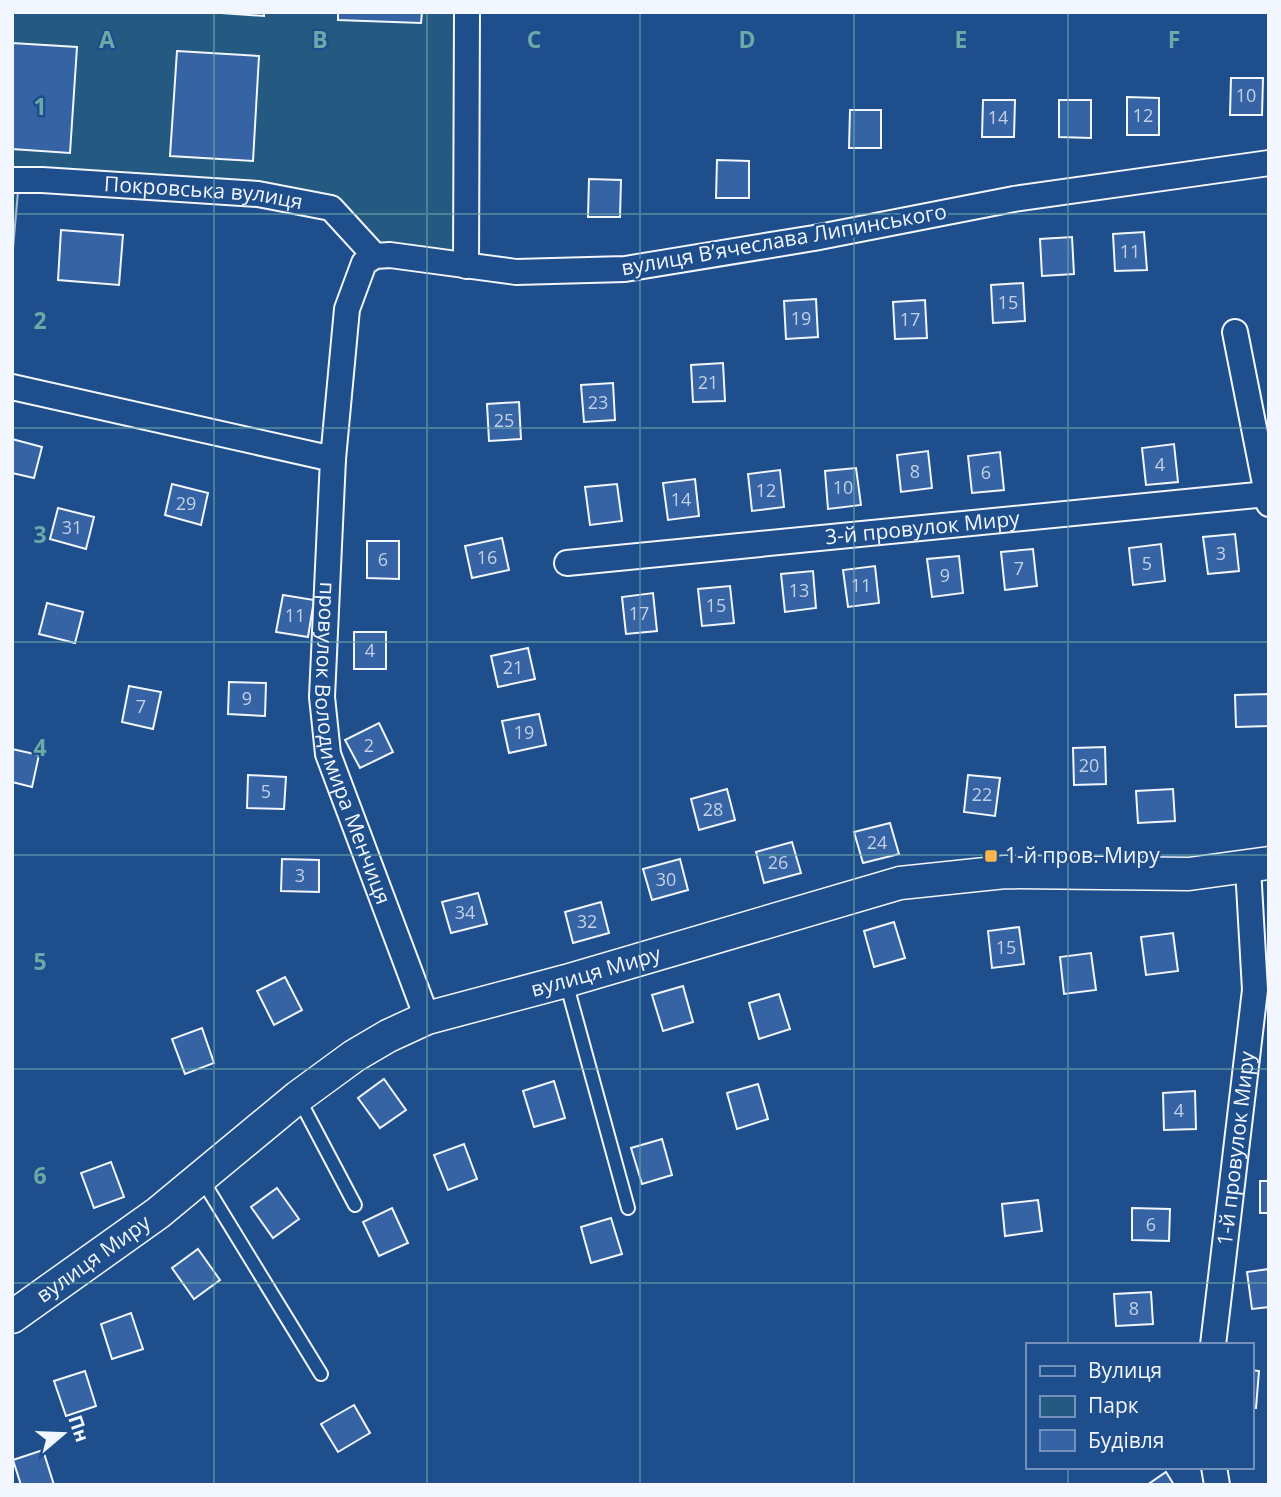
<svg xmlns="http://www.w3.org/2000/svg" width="1281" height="1497" font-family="'Open Sans',sans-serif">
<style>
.green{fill:#245a82;stroke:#a8bbd7;stroke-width:2}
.building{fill:#3563a3;stroke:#f2f6ff;stroke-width:2}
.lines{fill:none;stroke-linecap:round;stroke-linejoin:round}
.service-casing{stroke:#f2f6ff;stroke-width:16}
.minor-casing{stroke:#f2f6ff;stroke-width:28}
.tertiary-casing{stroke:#f2f6ff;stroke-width:35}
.service{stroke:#1f4e8c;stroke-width:12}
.minor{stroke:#1f4e8c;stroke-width:24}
.tertiary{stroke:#1f4e8c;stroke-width:32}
.grid{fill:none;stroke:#6aa9a8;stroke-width:2;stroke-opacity:0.55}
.poi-dot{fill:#ffb74d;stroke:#1f4e8c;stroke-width:2.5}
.labels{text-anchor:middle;stroke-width:5;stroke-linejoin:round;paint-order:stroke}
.number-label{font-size:18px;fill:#c3d1e8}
.street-label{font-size:21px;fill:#f2f6ff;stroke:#1f4e8c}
.poi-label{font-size:21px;fill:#f2f6ff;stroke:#1f4e8c;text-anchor:start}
.grid-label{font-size:23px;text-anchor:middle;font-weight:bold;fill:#6aa9a8;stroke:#1f4e8c;stroke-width:5;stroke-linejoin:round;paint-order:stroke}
</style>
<rect width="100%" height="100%" fill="#1f4e8c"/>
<polygon class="green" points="12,12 467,12 466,266 375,256 331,208 19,180 12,260"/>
<g class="building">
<polygon points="207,12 264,12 264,16"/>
<polygon points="338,12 422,12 421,23 338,20"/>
<polygon points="12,43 77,47 70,153 12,149"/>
<polygon points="177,51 259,56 253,161 170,156"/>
<polygon points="1231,78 1263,78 1262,115 1230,115"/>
<polygon points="1127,97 1159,98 1159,135 1127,135"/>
<polygon points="983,100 1015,100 1014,137 982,137"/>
<polygon points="1059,100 1091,100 1091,138 1059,137"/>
<polygon points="850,110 881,110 881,148 849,148"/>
<polygon points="717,160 749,161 749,198 716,198"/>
<polygon points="589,179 621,180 620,217 588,217"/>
<polygon points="61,230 123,235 119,285 58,280"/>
<polygon points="1144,232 1147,270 1115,271 1113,234"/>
<polygon points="1072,237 1074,274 1042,276 1040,239"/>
<polygon points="1023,283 1025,321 993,323 991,285"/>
<polygon points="816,299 818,337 786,339 784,301"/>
<polygon points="925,300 927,338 895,339 893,302"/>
<polygon points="723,363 725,401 693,402 691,365"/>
<polygon points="613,383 615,420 584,422 581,385"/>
<polygon points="519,402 521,439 489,441 487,404"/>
<polygon points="12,439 42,447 34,478 12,473"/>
<polygon points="1174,444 1178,482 1146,485 1142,448"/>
<polygon points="928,451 932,488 901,492 897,455"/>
<polygon points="1000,452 1004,490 972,493 968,456"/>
<polygon points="856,468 861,505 828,509 825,471"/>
<polygon points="780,470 784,507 752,511 748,474"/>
<polygon points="695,479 699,516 668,520 663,483"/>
<polygon points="172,484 208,493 201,525 165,515"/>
<polygon points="617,484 622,521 590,525 585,487"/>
<polygon points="58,508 94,517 86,549 50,539"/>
<polygon points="1235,534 1239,571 1208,574 1203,537"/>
<polygon points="502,538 509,570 472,578 465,546"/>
<polygon points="367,541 399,541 399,579 367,578"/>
<polygon points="1161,544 1165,581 1133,585 1129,548"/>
<polygon points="1033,549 1037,586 1005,590 1001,552"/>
<polygon points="959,556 963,593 932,597 927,559"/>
<polygon points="875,566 879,603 848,607 843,570"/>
<polygon points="813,571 816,608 785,612 781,574"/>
<polygon points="730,586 734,623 702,626 698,589"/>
<polygon points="653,593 657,631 626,634 622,597"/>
<polygon points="283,595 314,600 308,637 276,632"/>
<polygon points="47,603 83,612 75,643 39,634"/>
<rect x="354" y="632" width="32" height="37"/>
<polygon points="528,648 535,679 498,687 491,656"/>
<polygon points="229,682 266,683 265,716 228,714"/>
<polygon points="129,686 161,692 153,729 122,722"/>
<polygon points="1269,694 1269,726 1236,727 1235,695"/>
<polygon points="539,714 546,745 509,753 502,721"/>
<polygon points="379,723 393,752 360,768 345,740"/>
<polygon points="1105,747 1106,784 1074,785 1073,748"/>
<polygon points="12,749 39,755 32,787 12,782"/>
<polygon points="248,775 286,777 284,809 247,808"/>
<polygon points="968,775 1000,778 995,816 964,812"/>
<polygon points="727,789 735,820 699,830 691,799"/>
<polygon points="1173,789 1175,821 1138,823 1136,791"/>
<polygon points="890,823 899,854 863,863 854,832"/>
<polygon points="792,842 801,873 764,883 756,852"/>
<polygon points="282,859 319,860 319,892 281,891"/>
<polygon points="680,859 688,890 652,900 643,869"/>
<polygon points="478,893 487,924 451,933 442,902"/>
<polygon points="601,902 609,933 573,943 565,912"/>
<polygon points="894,922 905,958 874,967 864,931"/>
<polygon points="1019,927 1024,964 992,968 988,931"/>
<polygon points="1173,933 1178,971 1146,975 1141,937"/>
<polygon points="1091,953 1096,990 1064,994 1060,957"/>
<polygon points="285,977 302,1010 274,1025 257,991"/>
<polygon points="683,986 693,1022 663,1031 652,995"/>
<polygon points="779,994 790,1029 759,1039 749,1003"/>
<polygon points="202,1028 214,1063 185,1074 172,1039"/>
<polygon points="384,1079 406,1110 380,1128 358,1098"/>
<polygon points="554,1081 565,1118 534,1127 523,1091"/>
<polygon points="758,1084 768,1119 737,1129 727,1093"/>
<polygon points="1195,1091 1196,1129 1164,1130 1163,1093"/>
<polygon points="662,1139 672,1175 642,1184 631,1148"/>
<polygon points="464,1144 477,1179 448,1190 434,1155"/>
<polygon points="111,1162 124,1197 94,1208 81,1173"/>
<rect x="1260" y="1181" width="9" height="32"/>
<polygon points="277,1188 299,1219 273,1238 251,1207"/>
<polygon points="1038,1200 1042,1231 1005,1236 1002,1204"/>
<polygon points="392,1208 408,1243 379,1256 363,1222"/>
<polygon points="1132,1208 1170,1209 1169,1241 1132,1240"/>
<polygon points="611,1218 622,1254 591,1263 581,1227"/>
<polygon points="198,1249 220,1280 194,1299 172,1268"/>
<polygon points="1269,1269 1269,1307 1252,1309 1247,1272"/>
<polygon points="1151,1292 1153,1324 1116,1326 1114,1294"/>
<polygon points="131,1313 143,1349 112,1359 101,1324"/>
<polygon points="1251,1370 1259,1371 1256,1408 1251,1408"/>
<polygon points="85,1371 96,1406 66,1416 54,1381"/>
<polygon points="354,1405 370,1433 338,1452 321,1424"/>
<polygon points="43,1450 54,1485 21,1485 13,1460"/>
<polygon points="1166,1472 1174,1485 1147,1485"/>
</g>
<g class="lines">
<g class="service-casing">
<g id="service">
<polyline points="566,982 628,1208"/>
<polyline points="298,1097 355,1205"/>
<polyline points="201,1178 321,1374"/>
</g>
</g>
<g class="minor-casing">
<g id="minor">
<path id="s1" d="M 12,180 L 42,180 L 258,194 L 331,208 L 375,256"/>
<polyline points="466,266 467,12"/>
<polyline points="1235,332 1267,494"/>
<polyline points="12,387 333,459 347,309 364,263 375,256 390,255 516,272 625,269 814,238 1014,199 1269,163"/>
<path id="s2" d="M 333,459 L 322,697 L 328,754 L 427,1018"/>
<path id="s3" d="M 567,563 L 1267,494 L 1269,504"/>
<path id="s4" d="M 1213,1345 L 1255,990 L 1248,868"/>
<polyline points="1214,1467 1217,1485"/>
</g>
</g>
<g class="tertiary-casing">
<g id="tertiary">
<path id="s5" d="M 12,1317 L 158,1213 L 298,1097 L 354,1056 L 388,1036 L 427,1018 L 566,981 L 900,883 L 1005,872 L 1189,874 L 1269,863"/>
</g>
</g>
<use href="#service" class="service"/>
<use href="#minor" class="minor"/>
<use href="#tertiary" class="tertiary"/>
</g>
<path class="grid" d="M 214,12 L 214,1485M 427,12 L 427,1485M 640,12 L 640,1485M 854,12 L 854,1485M 1068,12 L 1068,1345M 12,214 L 1269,214M 12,428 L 1269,428M 12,642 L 1269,642M 12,855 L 1269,855M 12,1069 L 1269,1069M 12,1283 L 1269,1283M 1068,1467 L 1068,1485"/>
<rect class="poi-dot" x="984" y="849" width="14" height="14" rx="3.5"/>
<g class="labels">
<g class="number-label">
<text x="1246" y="102">10</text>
<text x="1143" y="122">12</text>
<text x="998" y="124">14</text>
<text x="1130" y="258">11</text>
<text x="1008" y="309">15</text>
<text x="801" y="325">19</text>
<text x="910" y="326">17</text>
<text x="708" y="389">21</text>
<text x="598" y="409">23</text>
<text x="504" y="427">25</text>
<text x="1160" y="471">4</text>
<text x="915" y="478">8</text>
<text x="986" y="479">6</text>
<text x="843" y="494">10</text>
<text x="766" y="497">12</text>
<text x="681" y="506">14</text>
<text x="186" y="510">29</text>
<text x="72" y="534">31</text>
<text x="1221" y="560">3</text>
<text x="487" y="564">16</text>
<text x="383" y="566">6</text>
<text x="1147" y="570">5</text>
<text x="1019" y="575">7</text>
<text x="945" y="582">9</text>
<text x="861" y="592">11</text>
<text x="799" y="597">13</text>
<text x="716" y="612">15</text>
<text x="639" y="620">17</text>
<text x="295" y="622">11</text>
<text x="370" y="657">4</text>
<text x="513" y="674">21</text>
<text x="247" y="705">9</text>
<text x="141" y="713">7</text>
<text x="524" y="739">19</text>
<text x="369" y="752">2</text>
<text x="1089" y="772">20</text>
<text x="266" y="798">5</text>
<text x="982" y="801">22</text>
<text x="713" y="816">28</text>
<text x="877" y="849">24</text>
<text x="778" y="869">26</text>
<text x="300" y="882">3</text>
<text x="666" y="886">30</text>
<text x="465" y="919">34</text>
<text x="587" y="928">32</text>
<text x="1006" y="954">15</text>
<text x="1179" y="1117">4</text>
<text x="1151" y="1231">6</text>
<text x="1134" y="1315">8</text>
</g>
<g class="street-label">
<text dy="7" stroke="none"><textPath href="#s1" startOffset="192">Покровська вулиця</textPath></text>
<text transform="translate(784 240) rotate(-10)" y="7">вулиця Вʼячеслава Липинського</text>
<text dy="7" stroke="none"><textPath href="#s3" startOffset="357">3-й провулок Миру</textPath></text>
<text dy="7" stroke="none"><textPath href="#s2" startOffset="289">провулок Володимира Менчиця</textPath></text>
<text dy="7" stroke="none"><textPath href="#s5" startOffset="688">вулиця Миру</textPath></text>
<text dy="7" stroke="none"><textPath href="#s4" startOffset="198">1-й провулок Миру</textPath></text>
<text dy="7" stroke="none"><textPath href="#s5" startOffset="100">вулиця Миру</textPath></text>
</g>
<g class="poi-label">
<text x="1005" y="863">1-й пров. Миру</text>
</g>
</g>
<g class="grid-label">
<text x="107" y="48">A</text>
<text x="320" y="48">B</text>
<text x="534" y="48">C</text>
<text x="747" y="48">D</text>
<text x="961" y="48">E</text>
<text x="1174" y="48">F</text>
<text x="40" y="115">1</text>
<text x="40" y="329">2</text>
<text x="40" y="543">3</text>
<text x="40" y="756">4</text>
<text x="40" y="970">5</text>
<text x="40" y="1184">6</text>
</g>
<rect width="1281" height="1497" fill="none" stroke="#f2f6ff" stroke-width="28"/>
<rect x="1026" y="1343" width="228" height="126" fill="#1f4e8c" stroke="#7391ba" stroke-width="2"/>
<rect x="1040" y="1366" width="35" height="10" fill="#1f4e8c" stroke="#7391ba" stroke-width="2"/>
<text x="1088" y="1378" font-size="21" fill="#f2f6ff">Вулиця</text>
<rect x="1040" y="1396" width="35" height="21" fill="#245a82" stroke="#7391ba" stroke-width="2"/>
<text x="1088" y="1413" font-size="21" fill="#f2f6ff">Парк</text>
<rect x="1040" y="1430" width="35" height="21" fill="#3563a3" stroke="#7391ba" stroke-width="2"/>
<text x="1088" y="1448" font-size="21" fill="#f2f6ff">Будівля</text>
<g transform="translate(63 1434) rotate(71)" stroke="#1f4e8c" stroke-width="5" paint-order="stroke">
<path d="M0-5L12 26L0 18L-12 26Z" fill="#f2f6ff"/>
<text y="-10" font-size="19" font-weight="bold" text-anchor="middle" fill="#f2f6ff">Пн</text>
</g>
</svg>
